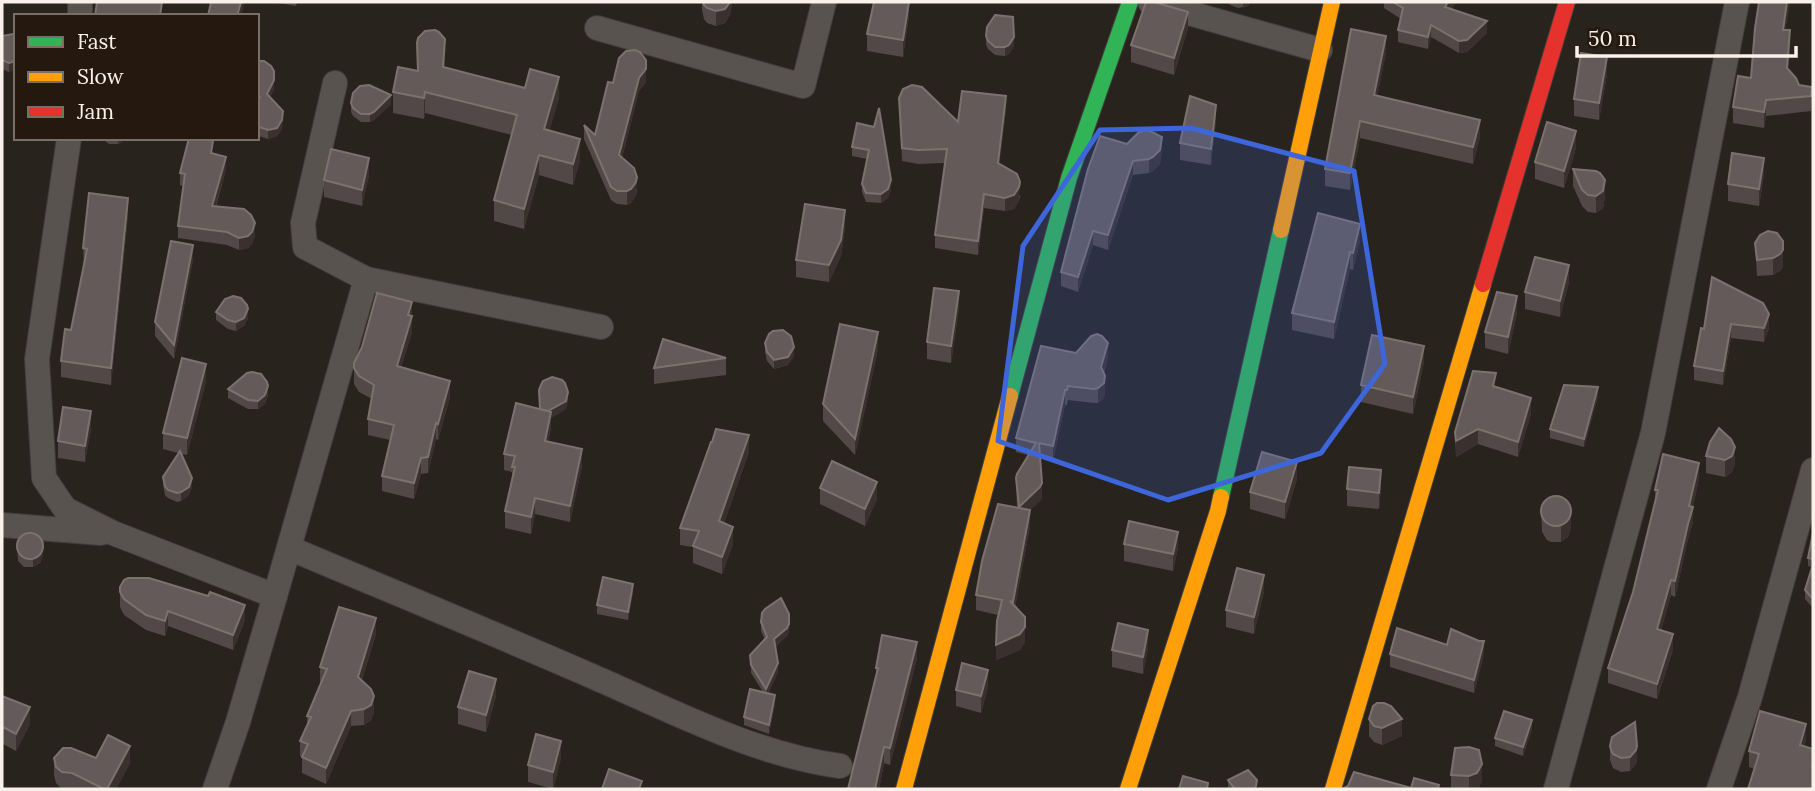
<svg xmlns="http://www.w3.org/2000/svg" width="1815" height="791" font-family="Lora,serif">
<style>
.lines{fill:none;stroke-linecap:round;stroke-linejoin:round}
.street-casing{stroke:#433d3a;stroke-width:26}
.fast-casing{stroke:#433d3a;stroke-width:18}
.slow-casing{stroke:#433d3a;stroke-width:18}
.jam-casing{stroke:#433d3a;stroke-width:18}
.street{stroke:#58534f;stroke-width:24}
.fast{stroke:#30b455;stroke-width:16}
.slow{stroke:#ff9f0a;stroke-width:16}
.jam{stroke:#e5322d;stroke-width:16}
.wall{fill:#524847}
.shaded-wall{fill:#3a312f}
.building{fill:#645a59;stroke:#7b7270;stroke-width:2}
.marked{fill:#3e66db;fill-opacity:0.2;stroke:#3e66db;stroke-width:5;stroke-linejoin:round}
</style>
<rect width="100%" height="100%" fill="#29231d"/>
<g class="lines">
<g class="street-casing">
<g id="street">
<polyline points="1150,2 1320,50"/>
<polyline points="80,16 80,2"/>
<polyline points="597,28 803,86 824,2"/>
<polyline points="69,138 37,359 44,478 65,509 113,533 275,596 238,722 215,789"/>
<polyline points="366,279 601,327"/>
<polyline points="2,525 101,533"/>
<path d="M 289,548 C 391,591 493,633 594,677 C 672,711 756,755 840,766"/>
<polyline points="275,596 366,279 305,247 303,223 335,83"/>
<polyline points="1556,789 1653,433 1737,2"/>
<polyline points="1719,789 1750,697 1813,470"/>
</g>
</g>
<g class="fast-casing">
<g id="fast">
<polyline points="1010,396 1069,178 1130,2"/>
<polyline points="1221,497 1281,230"/>
</g>
</g>
<g class="slow-casing">
<g id="slow">
<polyline points="1281,230 1332,2"/>
<polyline points="904,789 1010,396"/>
<polyline points="1128,789 1218,511 1221,497"/>
<polyline points="1333,789 1483,284"/>
</g>
</g>
<g class="jam-casing">
<polyline id="jam" points="1483,284 1567,2"/>
</g>
<use href="#street" class="street"/>
<use href="#fast" class="fast"/>
<use href="#slow" class="slow"/>
<use href="#jam" class="jam"/>
</g>
<g class="wall">
<polygon points="272,2 297,2 296,6"/>
<polygon points="702,2 732,2 730,15 725,23 716,26 707,23 704,19 702,10"/>
<polygon points="1228,2 1250,2 1248,6 1238,8 1230,5"/>
<polygon points="1384,2 1456,2 1451,9 1487,33 1467,52 1459,53 1431,37 1428,49 1398,42 1398,30 1401,19 1384,8"/>
<polygon points="1790,2 1785,30 1790,46 1788,70 1799,85 1812,87 1811,111 1766,116 1764,128 1733,123 1733,107 1751,78"/>
<polygon points="909,15 903,57 867,51 867,34"/>
<polygon points="1188,28 1174,75 1131,62 1131,45"/>
<polygon points="13,34 9,72 2,69 2,36"/>
<polygon points="986,36 1014,46 1009,54 1005,56 995,55 988,49 986,45"/>
<polygon points="417,43 445,60 445,67 559,98 549,131 580,160 573,185 539,175 524,229 494,221 494,200 512,135 425,113 424,119 393,113 393,92 417,71"/>
<polygon points="1386,53 1377,96 1480,137 1473,164 1360,138 1350,190 1325,186 1325,169"/>
<polygon points="257,61 274,71 274,89 270,97 283,111 282,129 277,136 268,139 259,136 257,134"/>
<polygon points="1607,74 1599,120 1574,116 1574,99"/>
<polygon points="646,82 639,91 622,158 637,190 636,195 631,203 627,205 617,204 611,200 584,139 584,125 595,135 613,83"/>
<polygon points="899,98 958,122 1006,110 999,164 1020,196 1019,201 1014,209 1005,211 984,208 978,255 935,248 935,235 945,163 918,164 902,161"/>
<polygon points="351,103 391,104 374,120 370,122 361,122 353,116 351,112"/>
<polygon points="1216,121 1211,165 1180,160 1180,143"/>
<polygon points="857,123 891,189 888,198 881,203 866,202 862,192 862,184 867,159 852,156 852,147"/>
<polygon points="103,138 125,138 122,142 118,144 109,144 105,141"/>
<polygon points="1127,144 1162,151 1160,164 1153,171 1149,173 1133,175 1108,250 1093,245 1078,292 1061,286 1061,272"/>
<polygon points="1576,148 1564,188 1535,179 1535,162"/>
<polygon points="213,153 226,169 216,207 255,235 252,244 248,248 239,250 227,245 178,238 178,226 183,186 180,185 180,173"/>
<polygon points="1573,169 1605,197 1603,208 1596,213 1588,212 1582,206 1573,186"/>
<polygon points="1764,174 1759,206 1728,201 1728,184"/>
<polygon points="369,175 362,206 324,197 324,180"/>
<polygon points="128,215 111,385 61,377 61,361 71,330 84,265 83,248"/>
<polygon points="845,227 841,256 829,282 796,277 796,260"/>
<polygon points="1360,241 1353,270 1350,269 1334,339 1292,330 1292,313"/>
<polygon points="1783,241 1783,267 1780,271 1773,275 1757,276 1755,243"/>
<polygon points="193,259 174,359 155,336 155,322"/>
<polygon points="1712,277 1769,328 1764,342 1731,338 1723,385 1694,380 1694,366 1704,329"/>
<polygon points="1569,282 1560,317 1525,309 1525,292"/>
<polygon points="412,302 412,332 401,367 450,397 438,440 436,439 428,473 421,474 414,499 382,491 382,476 390,440 368,435 368,419 372,399 359,392 354,384 354,363 362,347"/>
<polygon points="959,308 951,363 927,359 927,342"/>
<polygon points="216,312 248,318 244,326 236,331 228,329 216,320"/>
<polygon points="1517,313 1508,354 1485,348 1485,332"/>
<polygon points="765,343 794,356 788,365 774,369 767,361 765,352"/>
<polygon points="878,349 855,455 823,421 823,404"/>
<polygon points="1076,353 1108,358 1104,373 1105,390 1104,398 1098,403 1094,403 1068,400 1067,405 1065,405 1053,461 1040,458 1042,497 1040,501 1030,510 1030,526 1015,607 1025,617 1025,642 1020,650 996,660 998,615 976,610 976,595 1017,508 1016,478 1028,455 1016,452 1016,438"/>
<polygon points="726,358 726,375 654,384 654,368"/>
<polygon points="1424,362 1413,414 1361,402 1361,385"/>
<polygon points="206,381 187,455 181,454 192,487 189,495 181,501 177,502 168,498 165,495 163,485 163,477 178,453 163,449 163,433"/>
<polygon points="1496,387 1531,414 1518,457 1478,444 1456,457 1455,432"/>
<polygon points="228,389 268,395 265,404 258,409 248,409 228,398"/>
<polygon points="1598,396 1584,447 1550,438 1550,429"/>
<polygon points="568,400 566,409 551,418 551,428 548,442 582,466 570,522 535,514 531,534 505,528 505,511 512,478 512,472 504,470 504,454 540,409"/>
<polygon points="91,428 85,462 58,458 58,441"/>
<polygon points="1731,439 1735,464 1732,472 1725,477 1706,473 1706,456"/>
<polygon points="749,452 724,523 733,544 722,574 693,563 693,547 680,545 680,528"/>
<polygon points="1699,478 1693,507 1693,522 1688,539 1675,597 1671,595 1661,630 1673,650 1657,699 1608,683 1608,668 1633,592 1655,502 1655,490"/>
<polygon points="1297,479 1285,519 1250,509 1250,492"/>
<polygon points="1381,487 1379,509 1347,506 1347,489"/>
<polygon points="820,488 877,499 865,526 820,504"/>
<polygon points="1541,508 1571,527 1568,537 1561,542 1551,542 1547,540 1542,532"/>
<polygon points="1813,533 1813,608 1805,599 1805,590 1812,567 1808,566 1808,558"/>
<polygon points="17,544 43,555 40,563 33,567 24,567 18,561"/>
<polygon points="1124,544 1178,548 1173,571 1124,561"/>
<polygon points="1264,591 1254,634 1226,627 1226,610"/>
<polygon points="120,592 208,596 245,620 233,650 168,626 165,636 146,630 124,615 120,607"/>
<polygon points="633,592 628,620 597,614 597,605"/>
<polygon points="761,622 789,632 787,636 776,646 778,672 768,694 775,704 769,734 744,725 744,717 763,692 751,673 750,655 765,640 761,631"/>
<polygon points="376,634 362,680 374,712 371,720 364,725 351,726 326,784 302,773 302,757 300,756 300,741 307,726 307,716 321,683 320,683 320,667"/>
<polygon points="1447,645 1484,654 1474,693 1390,667 1390,654"/>
<polygon points="1148,647 1143,674 1112,667 1112,650"/>
<polygon points="917,658 890,765 884,763 879,789 848,789 876,677 876,668"/>
<polygon points="988,687 981,713 956,706 956,690"/>
<polygon points="2,696 30,724 16,751 3,744"/>
<polygon points="496,696 486,732 458,724 458,707"/>
<polygon points="1369,719 1402,736 1382,745 1374,742 1369,736"/>
<polygon points="1532,729 1523,756 1495,746 1495,738"/>
<polygon points="1806,741 1804,746 1754,769 1749,767 1749,751"/>
<polygon points="1610,746 1637,760 1636,764 1630,771 1621,772 1613,768 1610,760"/>
<polygon points="1455,748 1482,781 1478,789 1451,789 1451,775"/>
<polygon points="54,758 96,758 130,763 116,789 62,789 56,783 54,775"/>
<polygon points="561,758 553,789 528,782 528,765"/>
<polygon points="1228,780 1257,789 1228,789"/>
</g>
<g class="shaded-wall">
<polygon points="241,2 245,2 241,16 237,16"/>
<polygon points="730,2 732,2 730,15 725,23 716,26 716,11"/>
<polygon points="909,2 909,15 903,57 903,40"/>
<polygon points="1243,2 1250,2 1248,6 1243,8"/>
<polygon points="1448,2 1456,2 1445,19 1445,7"/>
<polygon points="1787,2 1790,2 1783,45 1783,30"/>
<polygon points="1188,12 1188,28 1174,75 1174,58"/>
<polygon points="1487,21 1487,33 1467,52 1459,53 1459,41"/>
<polygon points="1431,25 1431,37 1428,49 1428,37"/>
<polygon points="1790,30 1790,46 1787,84 1787,68"/>
<polygon points="1386,36 1386,53 1374,112 1374,95"/>
<polygon points="1014,37 1014,46 1009,54 1005,56 1005,47"/>
<polygon points="445,39 445,60 443,88 443,67"/>
<polygon points="1607,57 1607,74 1599,120 1599,103"/>
<polygon points="16,61 16,70 9,72 9,63"/>
<polygon points="646,69 646,82 639,91 619,169 619,155 639,78"/>
<polygon points="559,77 559,98 544,150 544,129"/>
<polygon points="274,80 274,89 267,103 267,94"/>
<polygon points="425,92 425,113 424,119 424,98"/>
<polygon points="391,95 391,104 374,120 370,122 370,114"/>
<polygon points="1006,96 1006,110 998,177 998,163"/>
<polygon points="1766,100 1766,116 1764,128 1764,112"/>
<polygon points="1216,105 1216,121 1211,165 1211,149"/>
<polygon points="282,120 282,129 277,136 268,139 268,130"/>
<polygon points="1480,120 1480,137 1473,164 1473,147"/>
<polygon points="1360,121 1360,138 1350,190 1350,173"/>
<polygon points="1576,131 1576,148 1564,188 1564,171"/>
<polygon points="1162,137 1162,151 1160,164 1153,171 1149,173 1149,159"/>
<polygon points="118,138 125,138 122,142 118,144"/>
<polygon points="580,139 580,160 573,185 573,164"/>
<polygon points="539,155 539,175 524,229 524,209"/>
<polygon points="226,157 226,169 212,219 212,206"/>
<polygon points="369,158 369,175 362,206 362,190"/>
<polygon points="1764,158 1764,174 1759,206 1759,189"/>
<polygon points="1133,161 1133,175 1108,250 1108,235"/>
<polygon points="637,177 636,195 631,203 627,205 627,191"/>
<polygon points="891,180 891,189 888,198 881,203 881,194"/>
<polygon points="1605,180 1605,197 1603,208 1596,213 1596,196"/>
<polygon points="1020,182 1019,201 1014,209 1005,211 1005,198"/>
<polygon points="984,194 984,208 978,255 978,241"/>
<polygon points="128,198 128,215 111,385 111,368"/>
<polygon points="845,210 845,227 841,256 829,282 829,265"/>
<polygon points="255,223 255,235 252,244 248,248 239,250 239,238"/>
<polygon points="1360,224 1360,241 1353,270 1353,253"/>
<polygon points="1093,231 1093,245 1078,292 1078,277"/>
<polygon points="193,245 193,259 174,359 174,345"/>
<polygon points="1783,250 1783,267 1780,271 1773,275 1773,258"/>
<polygon points="1350,252 1350,269 1334,339 1334,322"/>
<polygon points="1569,265 1569,282 1560,317 1560,301"/>
<polygon points="959,291 959,308 951,363 951,346"/>
<polygon points="1517,296 1517,313 1508,354 1508,337"/>
<polygon points="412,302 412,332 397,382 397,366"/>
<polygon points="248,309 248,318 244,326 236,331 236,322"/>
<polygon points="1769,314 1769,328 1764,342 1764,328"/>
<polygon points="1731,324 1731,338 1723,385 1723,371"/>
<polygon points="878,332 878,349 855,455 855,439"/>
<polygon points="1108,343 1108,358 1101,381 1101,367"/>
<polygon points="1424,346 1424,362 1413,414 1413,397"/>
<polygon points="794,347 794,356 788,365 774,369 774,360"/>
<polygon points="206,364 206,381 187,455 187,438"/>
<polygon points="1105,376 1105,390 1104,398 1098,403 1098,388"/>
<polygon points="450,381 450,397 438,440 438,424"/>
<polygon points="268,386 268,395 265,404 258,409 258,401"/>
<polygon points="1598,387 1598,396 1584,447 1584,439"/>
<polygon points="1065,390 1065,405 1053,461 1053,446"/>
<polygon points="568,392 568,400 566,409 551,418 551,428 545,458 545,441 541,415"/>
<polygon points="1531,398 1531,414 1518,457 1518,442"/>
<polygon points="91,411 91,428 85,462 85,446"/>
<polygon points="436,423 436,439 428,473 428,457"/>
<polygon points="1478,429 1478,444 1456,457 1456,441"/>
<polygon points="749,435 749,452 719,538 719,521"/>
<polygon points="1735,447 1735,464 1732,472 1725,477 1725,460"/>
<polygon points="582,449 582,466 570,522 570,506"/>
<polygon points="421,458 421,474 414,499 414,483"/>
<polygon points="1297,462 1297,479 1285,519 1285,502"/>
<polygon points="1699,463 1699,478 1692,512 1693,507 1693,522 1688,539 1675,597 1675,581 1689,506"/>
<polygon points="1381,470 1381,487 1379,509 1379,493"/>
<polygon points="192,478 192,487 189,495 181,501 181,492"/>
<polygon points="877,482 877,499 865,526 865,509"/>
<polygon points="1042,483 1042,497 1040,501 1019,521 1019,507"/>
<polygon points="535,498 535,514 531,534 531,517"/>
<polygon points="1030,510 1030,526 1013,617 1013,602"/>
<polygon points="1571,510 1571,527 1568,537 1561,542 1561,526"/>
<polygon points="733,527 733,544 722,574 722,557"/>
<polygon points="1178,532 1178,548 1173,571 1173,554"/>
<polygon points="43,546 43,555 40,563 33,567 33,559"/>
<polygon points="1264,575 1264,591 1254,634 1254,617"/>
<polygon points="1671,580 1671,595 1657,644 1657,629"/>
<polygon points="633,584 633,592 628,620 628,612"/>
<polygon points="245,605 245,620 233,650 233,635"/>
<polygon points="168,611 168,626 165,636 165,621"/>
<polygon points="376,618 376,634 358,693 358,677"/>
<polygon points="789,624 789,632 787,636 774,647 774,639"/>
<polygon points="1025,627 1025,642 1020,650 996,660 996,645"/>
<polygon points="1148,630 1148,647 1143,674 1143,657"/>
<polygon points="1673,634 1673,650 1657,699 1657,684"/>
<polygon points="1484,641 1484,654 1474,693 1474,680"/>
<polygon points="917,642 917,658 890,765 890,748"/>
<polygon points="778,663 778,672 766,697 766,689"/>
<polygon points="988,670 988,687 981,713 981,696"/>
<polygon points="496,679 496,696 486,732 486,715"/>
<polygon points="775,695 775,704 769,734 769,725"/>
<polygon points="374,696 374,712 371,720 364,725 364,709"/>
<polygon points="30,707 30,724 16,751 16,734"/>
<polygon points="351,711 351,726 326,784 326,768"/>
<polygon points="1402,719 1402,736 1382,745 1382,728"/>
<polygon points="1532,720 1532,729 1523,756 1523,747"/>
<polygon points="1806,724 1806,741 1800,761 1800,745"/>
<polygon points="3,727 3,744 2,747 2,730"/>
<polygon points="561,741 561,758 553,789 553,772"/>
<polygon points="130,746 130,763 116,789 107,789"/>
<polygon points="1637,746 1637,760 1636,764 1630,771 1630,757"/>
<polygon points="884,747 884,763 879,789 875,789"/>
<polygon points="1482,764 1482,781 1478,789 1469,789 1469,776"/>
</g>
<g class="building">
<polygon points="97,2 162,2 160,16 95,16"/>
<polygon points="211,2 241,2 237,16 208,16"/>
<polygon points="703,2 730,2 725,9 716,11 707,8 704,5"/>
<polygon points="874,2 909,2 903,40 867,34"/>
<polygon points="1146,2 1154,2 1188,12 1174,58 1131,45"/>
<polygon points="1393,2 1448,2 1445,7 1487,21 1467,40 1459,41 1431,25 1428,37 1398,30 1403,8"/>
<polygon points="1759,2 1787,2 1783,30 1790,30 1787,68 1796,78 1799,85 1812,87 1811,96 1766,100 1764,112 1733,107 1738,76 1751,78 1755,28"/>
<polygon points="995,15 1013,17 1014,37 1009,45 1005,47 995,47 988,41 986,36 987,27"/>
<polygon points="1351,29 1386,36 1374,95 1480,120 1473,147 1360,121 1350,173 1325,169"/>
<polygon points="435,30 439,32 445,39 443,67 525,88 530,69 559,77 544,129 580,139 573,164 539,155 524,209 494,200 517,115 425,92 424,98 393,92 398,67 418,71 417,43 418,38 425,31"/>
<polygon points="13,34 16,36 16,61 9,63 2,60 2,36"/>
<polygon points="635,50 640,52 646,60 646,69 639,78 619,155 634,168 637,177 636,182 631,189 627,191 617,191 611,187 584,125 595,135 608,82 613,83 619,58 626,51"/>
<polygon points="1581,53 1607,57 1599,103 1574,99"/>
<polygon points="257,61 264,61 271,66 274,71 274,80 267,94 283,111 282,120 277,128 268,130 259,127 257,125 257,104 260,97 257,94"/>
<polygon points="369,85 391,95 374,112 370,114 361,114 353,108 351,103 353,93 360,86"/>
<polygon points="912,85 922,87 958,122 962,91 1006,96 998,163 1017,174 1020,182 1019,187 1014,195 1005,198 984,194 978,241 935,235 947,149 918,150 902,148 899,98 903,89"/>
<polygon points="1190,96 1216,105 1211,149 1180,143"/>
<polygon points="879,108 891,180 888,189 881,194 866,193 862,184 869,150 852,147 857,123 874,127"/>
<polygon points="1547,122 1576,131 1564,171 1535,162"/>
<polygon points="1148,130 1162,137 1160,150 1153,157 1149,159 1133,161 1108,235 1093,231 1078,277 1061,272 1088,169 1100,136 1127,144 1139,132"/>
<polygon points="189,138 204,138 213,141 211,153 226,157 212,206 244,209 251,215 255,223 252,232 248,236 239,238 227,232 178,226 185,174 180,173"/>
<polygon points="331,149 369,158 362,190 324,180"/>
<polygon points="1732,153 1764,158 1759,189 1728,184"/>
<polygon points="1573,169 1596,171 1600,173 1605,180 1603,191 1596,196 1588,195 1582,190"/>
<polygon points="89,193 128,198 111,368 61,361 65,329 71,330 87,249 83,248"/>
<polygon points="805,204 845,210 841,240 829,265 796,260"/>
<polygon points="1318,213 1360,224 1353,253 1350,252 1334,322 1292,313"/>
<polygon points="1768,231 1777,233 1783,241 1783,250 1780,254 1773,258 1757,260 1755,243 1760,235"/>
<polygon points="171,241 193,245 174,345 155,322"/>
<polygon points="1535,257 1569,265 1560,301 1525,292"/>
<polygon points="1712,277 1763,303 1769,314 1764,328 1731,324 1723,371 1694,366 1701,328 1704,329"/>
<polygon points="934,288 959,291 951,346 927,342"/>
<polygon points="1497,292 1517,296 1508,337 1485,332"/>
<polygon points="377,293 412,302 408,315 412,316 397,366 450,381 438,424 436,423 428,457 421,458 414,483 382,476 394,425 368,419 374,385 359,376 354,368 354,363 362,347"/>
<polygon points="233,296 241,298 247,305 248,309 244,318 236,322 228,320 216,312 225,299"/>
<polygon points="840,324 878,332 855,439 823,404"/>
<polygon points="783,330 791,336 794,347 788,357 774,360 767,352 765,343 769,334 773,331"/>
<polygon points="1097,334 1102,336 1108,343 1101,367 1105,376 1104,383 1098,388 1094,389 1068,386 1067,390 1065,390 1053,446 1039,443 1042,483 1040,487 1019,507 1016,478 1017,474 1036,443 1016,438 1041,346 1076,353 1091,336"/>
<polygon points="1372,335 1424,346 1413,397 1361,385"/>
<polygon points="663,339 726,358 654,368"/>
<polygon points="182,358 206,364 187,438 163,433"/>
<polygon points="1473,371 1496,373 1493,386 1531,398 1518,442 1478,429 1456,441 1455,432"/>
<polygon points="252,372 261,374 267,382 268,386 265,395 258,401 248,400 228,389 247,373"/>
<polygon points="552,377 562,380 565,383 568,392 566,401 548,411 540,409 539,390 541,385 543,381"/>
<polygon points="1564,385 1598,387 1584,439 1550,429"/>
<polygon points="516,403 551,412 545,441 582,449 570,506 535,498 531,517 505,511 515,467 512,467 515,456 504,454"/>
<polygon points="63,407 91,411 85,446 58,441"/>
<polygon points="1719,428 1731,439 1735,447 1732,456 1725,460 1706,456 1710,442"/>
<polygon points="716,429 749,435 719,521 733,527 722,557 693,546 699,531 680,528 711,442 712,442"/>
<polygon points="180,451 192,478 189,487 181,492 177,493 168,490 165,486 163,477"/>
<polygon points="1262,452 1297,462 1285,502 1250,492"/>
<polygon points="1663,454 1699,463 1689,506 1693,507 1688,524 1675,581 1671,580 1657,629 1673,634 1657,684 1608,668 1633,592 1658,490 1655,490"/>
<polygon points="832,461 877,482 865,509 820,488"/>
<polygon points="1349,467 1381,470 1379,493 1347,489"/>
<circle cx="1556" cy="511" r="15"/>
<polygon points="998,504 1030,510 1013,602 1010,601 1025,617 1025,627 1020,634 996,645 997,621 1002,600 976,595 982,561"/>
<polygon points="1129,521 1178,532 1173,554 1124,544"/>
<polygon points="1813,533 1813,559 1808,558"/>
<circle cx="30" cy="546" r="13"/>
<polygon points="1813,564 1813,599 1805,590"/>
<polygon points="1237,568 1264,575 1254,617 1226,610"/>
<polygon points="603,577 633,584 628,612 597,605"/>
<polygon points="128,578 149,578 208,596 210,592 245,605 233,635 168,611 165,621 146,615 124,599 120,592 120,587 124,580"/>
<polygon points="781,598 789,614 789,624 787,628 774,639 778,663 766,689 751,665 750,655 767,637 761,622 762,613 765,609"/>
<polygon points="339,607 376,618 358,677 371,689 374,696 371,705 364,709 351,711 326,768 302,757 308,744 300,741 311,717 307,716 327,669 320,667"/>
<polygon points="1118,623 1148,630 1143,657 1112,650"/>
<polygon points="1397,628 1447,645 1451,629 1479,641 1484,641 1474,680 1390,654"/>
<polygon points="882,635 917,642 890,748 884,747 875,789 848,789 878,668 876,668"/>
<polygon points="962,663 988,670 981,696 956,690"/>
<polygon points="469,671 496,679 486,715 458,707"/>
<polygon points="750,689 775,695 769,725 744,717"/>
<polygon points="2,696 30,707 16,734 3,727 2,730"/>
<polygon points="1377,703 1384,703 1391,706 1402,719 1382,728 1374,726 1369,719 1373,706"/>
<polygon points="1504,711 1532,720 1523,747 1495,738"/>
<polygon points="1760,711 1806,724 1800,745 1813,749 1813,762 1812,766 1813,767 1813,789 1748,789 1759,754 1749,751"/>
<polygon points="1635,722 1637,746 1636,750 1630,757 1621,758 1613,754 1611,750 1610,746 1612,737"/>
<polygon points="536,734 561,741 553,772 528,765"/>
<polygon points="108,735 130,746 107,789 104,789 72,773 62,772 56,767 54,758 63,748 71,748 96,758"/>
<polygon points="1469,747 1479,750 1482,764 1477,773 1469,776 1451,775 1455,748"/>
<polygon points="609,769 642,781 639,789 602,789"/>
<polygon points="1248,770 1257,780 1256,786 1254,789 1235,789 1228,780"/>
<polygon points="1354,772 1411,788 1414,778 1439,785 1438,789 1342,789 1348,786"/>
<polygon points="1183,776 1208,783 1207,789 1179,789"/>
</g>
<path class="marked" d="M 1191,128 L 1354,171 L 1385,364 L 1321,453 L 1168,500 L 998,441 L 1023,246 L 1100,130 Z"/>
<rect width="1815" height="791" fill="none" stroke="#faf1ea" stroke-width="7"/>
<rect x="14" y="14" width="245" height="126" fill="#25180e" stroke="#7a6f66" stroke-width="2"/>
<rect x="28" y="37" width="35" height="10" fill="#30b455" stroke="#7a6f66" stroke-width="2"/>
<text x="77" y="49" font-size="21" fill="#faf1ea">Fast</text>
<rect x="28" y="72" width="35" height="10" fill="#ff9f0a" stroke="#7a6f66" stroke-width="2"/>
<text x="77" y="84" font-size="21" fill="#faf1ea">Slow</text>
<rect x="28" y="107" width="35" height="10" fill="#e5322d" stroke="#7a6f66" stroke-width="2"/>
<text x="77" y="119" font-size="21" fill="#faf1ea">Jam</text>
<path d="M1577 46v10h219v-10" fill="none" stroke="#faf1ea" stroke-width="3.5"/>
<text x="1588" y="46" font-size="21" fill="#faf1ea" stroke="#25180e" stroke-width="5" paint-order="stroke">50 m</text>
</svg>
